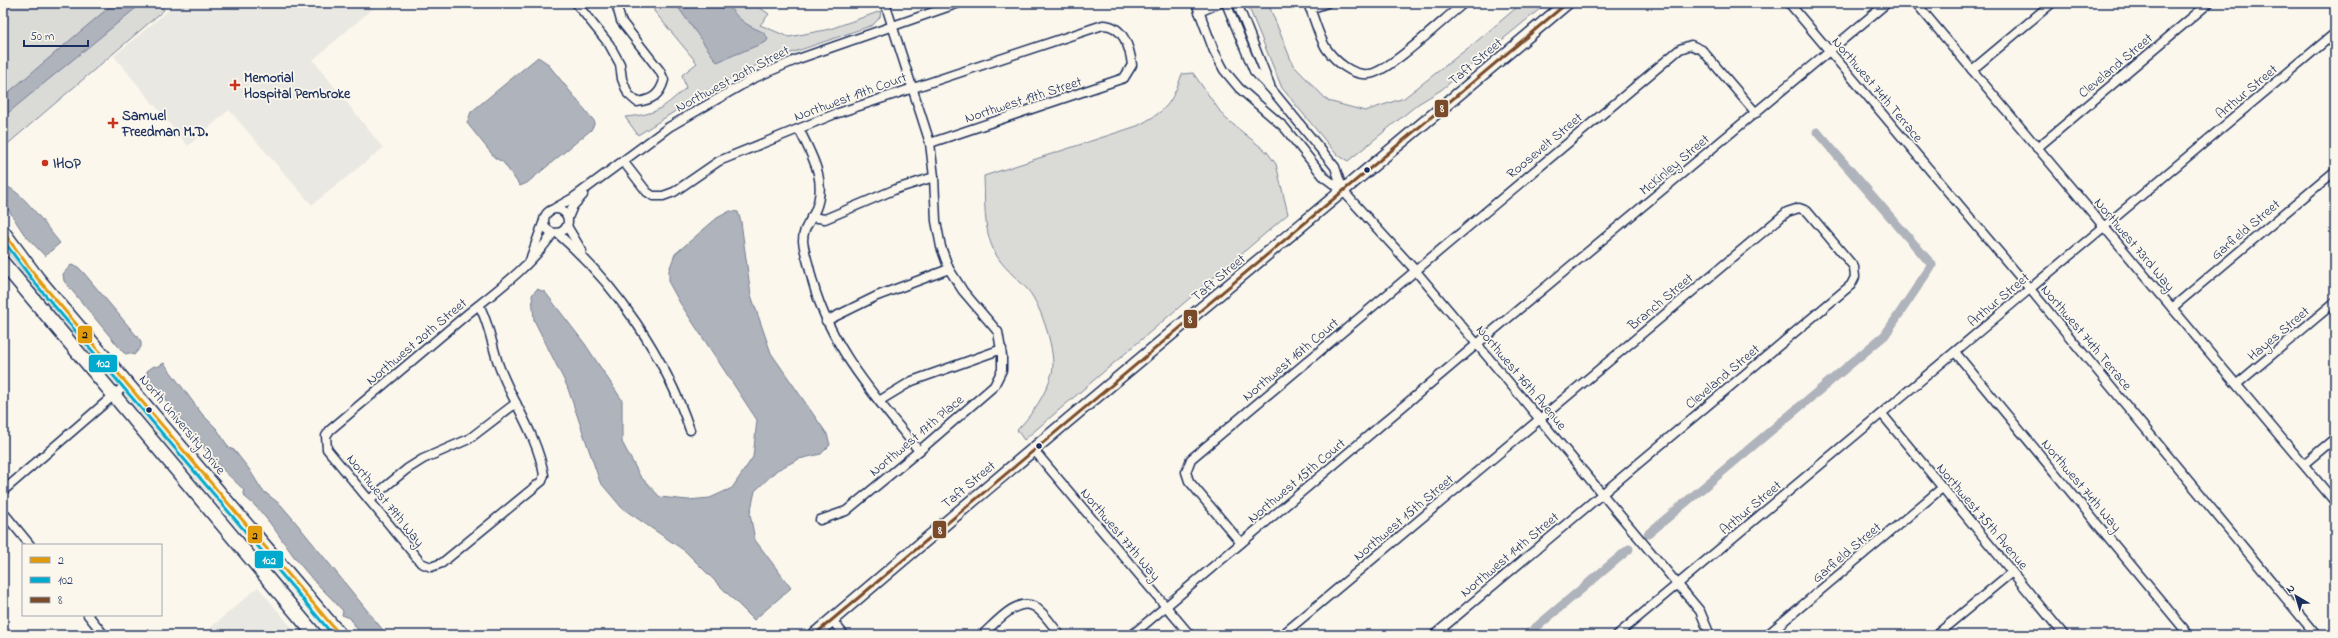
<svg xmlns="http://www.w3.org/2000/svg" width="2338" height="638" font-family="'Indie Flower',sans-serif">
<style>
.built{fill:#eae8e2}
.green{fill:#dadad7;stroke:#7a849a}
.water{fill:#afb3bb;stroke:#747e96}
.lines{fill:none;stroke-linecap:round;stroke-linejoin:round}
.canal{stroke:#afb3bb;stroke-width:9}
.street-casing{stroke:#1b2f5e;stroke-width:11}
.secondary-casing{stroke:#1b2f5e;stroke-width:15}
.primary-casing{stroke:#1b2f5e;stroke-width:16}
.street{stroke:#fbf7ec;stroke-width:8}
.secondary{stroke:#fbf7ec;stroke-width:12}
.primary{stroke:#fbf7ec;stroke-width:13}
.bus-1-casing{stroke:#fbf7ec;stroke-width:6}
.bus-2-casing{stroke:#fbf7ec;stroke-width:6}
.bus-3-casing{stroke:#fbf7ec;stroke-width:6}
.bus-1{stroke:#e19a09;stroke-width:3}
.bus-2{stroke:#00a9ce;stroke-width:3}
.bus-3{stroke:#7a4b2a;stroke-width:3}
.poi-dot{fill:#c8321e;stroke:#fbf7ec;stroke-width:1.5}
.bus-dot{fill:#1b2f5e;stroke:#fbf7ec;stroke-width:1.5}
.labels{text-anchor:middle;stroke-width:3.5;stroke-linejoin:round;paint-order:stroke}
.street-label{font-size:14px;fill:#1b2f5e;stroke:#fbf7ec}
.poi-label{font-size:14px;font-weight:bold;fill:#1b2f5e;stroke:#fbf7ec;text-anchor:start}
.line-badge{stroke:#fbf7ec;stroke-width:1.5}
.badge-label{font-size:11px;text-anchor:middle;font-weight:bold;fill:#fff}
.pale-badge-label{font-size:11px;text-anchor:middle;font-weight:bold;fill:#111}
</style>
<rect width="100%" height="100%" fill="#fbf7ec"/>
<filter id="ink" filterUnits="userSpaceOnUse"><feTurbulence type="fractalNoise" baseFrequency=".025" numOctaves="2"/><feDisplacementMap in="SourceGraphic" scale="8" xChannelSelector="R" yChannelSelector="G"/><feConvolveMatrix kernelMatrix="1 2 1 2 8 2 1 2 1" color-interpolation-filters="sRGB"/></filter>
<g filter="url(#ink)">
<g class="built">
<polygon points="177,3 379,3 313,60 383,148 312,205 229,110 188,146 114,56"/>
<polygon points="258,587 298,635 202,635"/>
</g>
<g class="green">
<polygon points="11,3 158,3 164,10 3,148 3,9"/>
<path d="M 654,3 L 753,3 L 769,14 L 760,25 L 789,37 L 830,29 L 881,11 L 880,17 L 873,25 L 759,64 L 705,92 L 638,135 L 625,117 C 658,114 661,109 686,88 L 682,75 L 697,63 L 654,11 Z"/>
<polygon points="1247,3 1268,3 1293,65 1328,101 1365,111 1404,98 1477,41 1522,3 1547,3 1441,90 1418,104 1348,161 1337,155 1282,88"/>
<path d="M 1193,73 L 1224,117 L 1267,152 L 1276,164 L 1288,214 L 1024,440 L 1017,430 C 1032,415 1046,394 1052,373 C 1057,354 1041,305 1028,290 C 1016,277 1002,267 994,251 C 983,229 985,200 984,176 L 1137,126 C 1166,111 1171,105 1182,74 Z"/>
</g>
<g class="water">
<polygon points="114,3 142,3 3,117 3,97"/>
<path d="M 675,3 L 727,3 C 732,12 741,21 750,26 C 757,30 765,31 768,39 L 766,42 L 717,62 Z"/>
<polygon points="538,57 547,63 595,122 591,130 527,183 520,186 503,162 495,158 467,123 471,112"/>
<path d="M 5,186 C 23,191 47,228 60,243 L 45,256 L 24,234 L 4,203 L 3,187 Z"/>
<polygon points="730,211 738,212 741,222 751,295 771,353 827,434 830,445 821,454 799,459 777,470 755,491 750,514 755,540 791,588 754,620 685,551 622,508 600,482 567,386 534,320 532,295 537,289 545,292 585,344 622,400 622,442 640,476 660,497 688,500 710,498 732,488 753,457 757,420 680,303 669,283 669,270 675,254 717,218"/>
<polygon points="71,265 78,267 83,272 141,341 141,347 134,355 129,353 126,354 123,352 64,281 63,274"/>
<path d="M 164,363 L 202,414 L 217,429 L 229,448 L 234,450 L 249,469 L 262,490 L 281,505 L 293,519 L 387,635 L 361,635 L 350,618 L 342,615 L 343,611 C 330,596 315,583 303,568 C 285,547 267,513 245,497 L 243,489 L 216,463 L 160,394 L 147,375 L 147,371 L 154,366 L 157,367 Z"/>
</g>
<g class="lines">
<g class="canal">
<polyline points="1648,534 1885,335 1932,265 1817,132"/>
<polyline points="1527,635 1629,549"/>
</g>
<g class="street-casing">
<g id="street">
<path d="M 576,3 L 609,44 L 620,64 L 622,79 L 628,94 L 637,102 C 652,100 660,95 664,80 L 660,71 L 621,21 L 616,3"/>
<polyline points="1196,3 1214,51 1224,70 1239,88 1284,127 1324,177 1343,191 1415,270 1700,611 1710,635"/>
<polyline points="1226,3 1254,71 1272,90 1335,167 1343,191"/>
<polyline points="1237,3 1270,85"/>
<path d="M 1308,3 C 1314,17 1318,35 1326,48 C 1335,61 1352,76 1369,74 C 1388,73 1446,17 1464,3"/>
<polyline points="1789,3 2030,289 2316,635"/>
<polyline points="1916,3 2335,502"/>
<polyline points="1310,9 1327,3"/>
<polyline points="1199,12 1220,3"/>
<polyline points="1972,70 2052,3"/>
<path d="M 799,129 C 812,156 828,181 815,211 C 810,223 803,227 803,241 C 804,251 808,262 810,271 C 826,343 874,395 919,451"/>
<polyline points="2037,148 2209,3"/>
<path d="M 623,161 L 647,192 L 653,196 L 663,196 L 674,192 L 719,161 L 835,114 L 1103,25 C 1123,25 1130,48 1132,65 L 1124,78 L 930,143"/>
<polyline points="555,208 573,198 669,127 752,79 798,59 959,3"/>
<circle cx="556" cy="221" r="12"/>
<polyline points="811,217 825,219 896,189 934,177"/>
<polyline points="568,218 573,206 583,195"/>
<polyline points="567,226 582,251"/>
<path d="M 557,233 C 616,284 665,356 690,430"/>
<polyline points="531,257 543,223"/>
<path d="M 479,305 C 489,323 492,346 499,366 C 513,403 537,435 544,475 L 542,481 L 442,563 L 431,567 L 421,563 L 327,449 L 326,436 L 330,430 C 375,392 420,354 465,316 C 496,291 531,266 553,233"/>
<polyline points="2172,308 2335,171"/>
<polyline points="826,321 877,296 949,269"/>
<polyline points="1955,352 2189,635"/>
<polyline points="2237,384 2335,302"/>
<polyline points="879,401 912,381 1002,349"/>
<polyline points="1882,414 2064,635"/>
<polyline points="1033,449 1190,635"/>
<polyline points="2304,464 2335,438"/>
<polyline points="3,491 128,383"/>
<polyline points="369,500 407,469 423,459 469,439 516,403"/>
<polyline points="3,512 30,545"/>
<polyline points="820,520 846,511 919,451 994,386 1002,370 1002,356 998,332 963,291 949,269 941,247 936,221 934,177 930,143 885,3"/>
<polyline points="1241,543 1189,481 1186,472 1191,459 1680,49 1691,45 1702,50 1756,113"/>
<polyline points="88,615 104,635"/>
<polyline points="832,620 844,635"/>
<path d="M 982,635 C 995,624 1017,596 1035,607 C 1045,613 1053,627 1060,635"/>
<polyline points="1132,635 1477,344 1887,3"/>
<polyline points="1282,635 1787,212 1799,208 1807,211 1854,267 1855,277 1851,285 1434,635"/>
<polyline points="1617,635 2335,33"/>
<polyline points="1767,635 1942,488"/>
<polyline points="1936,635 2012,572"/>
</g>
</g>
<g class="secondary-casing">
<path id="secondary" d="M 814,635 C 1063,422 1316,214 1567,3"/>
</g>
<g class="primary-casing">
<g id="primary">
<polyline points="3,232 38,279 340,635"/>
<polyline points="3,263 315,635"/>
</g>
</g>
<use href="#street" class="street"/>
<use href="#secondary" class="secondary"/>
<use href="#primary" class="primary"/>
<g class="bus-1-casing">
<polyline id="bus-1" points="3,232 38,279 340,635"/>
</g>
<g class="bus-2-casing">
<polyline id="bus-2" points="3,240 34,282 333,635"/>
</g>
<g class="bus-3-casing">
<polyline id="bus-3" points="814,635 1567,3"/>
</g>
<use href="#bus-1" class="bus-1"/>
<use href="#bus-2" class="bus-2"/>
<use href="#bus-3" class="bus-3"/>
</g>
</g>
<g class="poi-dot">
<path d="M233 79h4v4h4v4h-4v4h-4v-4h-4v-4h4z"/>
<path d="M111 117h4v4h4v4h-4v4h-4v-4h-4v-4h4z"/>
<circle cx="45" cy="163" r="4"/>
</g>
<g class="bus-dot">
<circle cx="1367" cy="170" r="3.5"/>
<circle cx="149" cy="410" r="3.5"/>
<circle cx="1039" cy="446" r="3.5"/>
</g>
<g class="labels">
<g class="street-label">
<text transform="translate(1475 61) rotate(-40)" y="5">Taft Street</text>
<text transform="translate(2115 65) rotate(-40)" y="5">Cleveland Street</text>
<text transform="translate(732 78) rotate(-28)" y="5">Northwest 20th Street</text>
<text transform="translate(1878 89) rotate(50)" y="5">Northwest 74th Terrace</text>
<text transform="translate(2246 91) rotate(-40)" y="5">Arthur Street</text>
<text transform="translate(850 96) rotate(-20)" y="5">Northwest 19th Court</text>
<text transform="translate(1023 99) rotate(-18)" y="5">Northwest 19th Street</text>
<text transform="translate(1544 145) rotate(-40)" y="5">Roosevelt Street</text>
<text transform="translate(1674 164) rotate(-40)" y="5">McKinley Street</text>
<text transform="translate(2245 229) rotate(-40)" y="5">Garfield Street</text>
<text transform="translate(2135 244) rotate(50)" y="5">Northwest 73rd Way</text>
<text transform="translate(1218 277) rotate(-40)" y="5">Taft Street</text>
<text transform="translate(1998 299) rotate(-40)" y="5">Arthur Street</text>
<text transform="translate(1660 301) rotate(-40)" y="5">Branch Street</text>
<text transform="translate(2278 333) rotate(-40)" y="5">Hayes Street</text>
<text transform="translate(2087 337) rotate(50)" y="5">Northwest 74th Terrace</text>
<text transform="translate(416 341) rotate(-40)" y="5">Northwest 20th Street</text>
<text transform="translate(1290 359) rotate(-40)" y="5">Northwest 16th Court</text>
<text transform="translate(1722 376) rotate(-40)" y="5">Cleveland Street</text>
<text transform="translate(1522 377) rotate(50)" y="5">Northwest 76th Avenue</text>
<text transform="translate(183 424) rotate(50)" y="5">North University Drive</text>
<text transform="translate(916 435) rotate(-40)" y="5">Northwest 17th Place</text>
<text transform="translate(1296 480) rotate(-40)" y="5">Northwest 15th Court</text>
<text transform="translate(968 484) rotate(-40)" y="5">Taft Street</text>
<text transform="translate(2082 485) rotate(50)" y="5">Northwest 74th Way</text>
<text transform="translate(386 500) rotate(51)" y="5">Northwest 79th Way</text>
<text transform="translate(1750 507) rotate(-40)" y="5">Arthur Street</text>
<text transform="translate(1983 516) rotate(50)" y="5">Northwest 75th Avenue</text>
<text transform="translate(1403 517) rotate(-40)" y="5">Northwest 15th Street</text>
<text transform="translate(1121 534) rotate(50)" y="5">Northwest 77th Way</text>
<text transform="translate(1846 552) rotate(-40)" y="5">Garfield Street</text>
<text transform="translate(1509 554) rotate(-40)" y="5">Northwest 14th Street</text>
</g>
<g class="poi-label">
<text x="244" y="82">Memorial<tspan x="244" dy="16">Hospital Pembroke</tspan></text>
<text x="122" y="120">Samuel<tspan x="122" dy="16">Freedman M.D.</tspan></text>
<text x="53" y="168">IHOP</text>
</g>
</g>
<g class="line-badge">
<rect x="1434" y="99" width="15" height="19" rx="4" fill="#7a4b2a"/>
<rect x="1183" y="309" width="15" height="20" rx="4" fill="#7a4b2a"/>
<rect x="77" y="325" width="16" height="19" rx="4" fill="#e19a09"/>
<rect x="88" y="354" width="30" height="19" rx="4" fill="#00a9ce"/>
<rect x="932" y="520" width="15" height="19" rx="4" fill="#7a4b2a"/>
<rect x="247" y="525" width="16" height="19" rx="4" fill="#e19a09"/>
<rect x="254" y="550" width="30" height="19" rx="4" fill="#00a9ce"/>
</g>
<g class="badge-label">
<text x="1442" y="112">8</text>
<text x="1190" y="323">8</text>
<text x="103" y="367">102</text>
<text x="940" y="534">8</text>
<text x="269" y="564">102</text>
</g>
<g class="pale-badge-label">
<text x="85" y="338">2</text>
<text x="255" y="539">2</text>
</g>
<rect width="2338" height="638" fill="none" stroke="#fbf7ec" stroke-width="16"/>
<rect x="8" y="8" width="2322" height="622" fill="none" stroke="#1b2f5e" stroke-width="1.5" filter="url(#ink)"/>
<rect x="22" y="544" width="140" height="72" fill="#fbf7ec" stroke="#a1a7b3"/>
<rect x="30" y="557" width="20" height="6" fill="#e19a09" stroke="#a1a7b3"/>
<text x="58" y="564" font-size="12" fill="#1b2f5e">2</text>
<rect x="30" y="577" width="20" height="6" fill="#00a9ce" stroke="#a1a7b3"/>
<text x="58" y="584" font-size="12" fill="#1b2f5e">102</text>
<rect x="30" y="597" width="20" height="6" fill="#7a4b2a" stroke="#a1a7b3"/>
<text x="58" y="604" font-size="12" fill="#1b2f5e">8</text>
<g transform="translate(2296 596) rotate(322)" stroke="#fbf7ec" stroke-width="3" paint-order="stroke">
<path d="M0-3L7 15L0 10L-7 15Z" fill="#1b2f5e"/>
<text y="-6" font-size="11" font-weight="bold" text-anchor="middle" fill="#1b2f5e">N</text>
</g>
<path d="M24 40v6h64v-6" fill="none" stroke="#1b2f5e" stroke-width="2"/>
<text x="30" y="40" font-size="12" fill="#1b2f5e" stroke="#fbf7ec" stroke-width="3" paint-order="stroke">50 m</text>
</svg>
